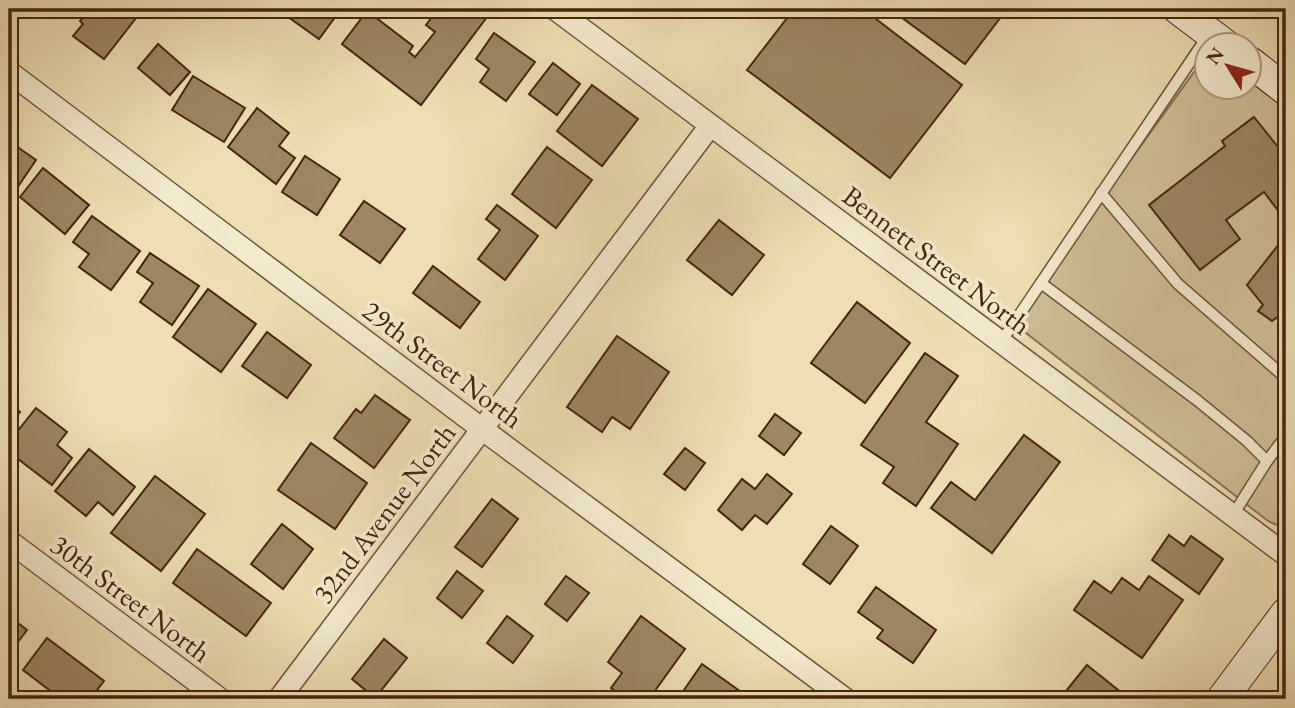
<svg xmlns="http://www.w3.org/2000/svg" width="1295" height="708" font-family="'EB Garamond',serif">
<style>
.green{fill:#d0bf97;stroke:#8a7252;stroke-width:2}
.building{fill:#9c8663;stroke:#44250c;stroke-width:2}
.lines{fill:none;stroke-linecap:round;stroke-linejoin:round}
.lane-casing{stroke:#6e5436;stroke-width:13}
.street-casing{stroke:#6e5436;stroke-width:24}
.secondary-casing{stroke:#44250c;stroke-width:32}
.lane{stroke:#f3eace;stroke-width:10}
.street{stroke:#f3eace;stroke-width:21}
.secondary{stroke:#f3eace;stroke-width:30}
.labels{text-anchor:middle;stroke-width:7;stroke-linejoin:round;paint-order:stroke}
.street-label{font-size:28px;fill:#44250c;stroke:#f3eace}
</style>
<rect width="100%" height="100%" fill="#eddfb3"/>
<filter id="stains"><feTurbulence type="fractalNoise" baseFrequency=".00286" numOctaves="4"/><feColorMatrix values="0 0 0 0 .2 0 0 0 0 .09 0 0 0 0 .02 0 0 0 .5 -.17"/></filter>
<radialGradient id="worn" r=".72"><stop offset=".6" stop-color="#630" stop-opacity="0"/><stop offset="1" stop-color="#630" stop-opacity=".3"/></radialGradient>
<polygon class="green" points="1207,54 1208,88 1250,88 1250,76 1286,105 1286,529 1268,521 1013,323"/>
<g class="building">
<polygon points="37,9 56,9 49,18"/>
<polygon points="90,9 143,9 104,59 73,36 83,24 80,21"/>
<polygon points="277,9 341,9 319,39"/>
<polygon points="438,9 493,9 421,105 342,44 367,11 413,46 409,52 415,57 435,32 426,25"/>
<polygon points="794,9 863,9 962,85 890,178 747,70"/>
<polygon points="890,9 1007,9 965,64"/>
<polygon points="494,33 535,62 506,101 480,82 489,69 476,59"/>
<polygon points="158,44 190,72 170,95 138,68"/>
<polygon points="553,63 580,84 557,115 529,94"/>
<polygon points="193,76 245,108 224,142 172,110"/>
<polygon points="592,85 638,119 602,166 557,131"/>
<polygon points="257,108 289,133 279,146 295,158 276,184 228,147"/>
<polygon points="1254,117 1286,157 1286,221 1264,192 1226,220 1240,239 1200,270 1149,205 1225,146 1222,141"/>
<polygon points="9,141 36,160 13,194 9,192"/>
<polygon points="547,147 592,180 556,228 512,194"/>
<polygon points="305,156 340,179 317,215 282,192"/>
<polygon points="43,168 89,205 65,234 20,197"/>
<polygon points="364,201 405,229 380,263 340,235"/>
<polygon points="497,205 538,236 505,280 478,259 500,230 486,219"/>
<polygon points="92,216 140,251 111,290 79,267 89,254 73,242"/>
<polygon points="719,220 764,255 732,295 687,260"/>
<polygon points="1286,235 1286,319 1279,316 1272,321 1258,311 1263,305 1247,285"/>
<polygon points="150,253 199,286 172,325 140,302 153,283 137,272"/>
<polygon points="433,266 480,302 460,328 413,293"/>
<polygon points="208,289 256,324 221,372 173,337"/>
<polygon points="857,302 910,343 865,403 811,363"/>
<polygon points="267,332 311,365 287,398 242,366"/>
<polygon points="617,336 669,372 630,429 612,417 602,432 567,407"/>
<polygon points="925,353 958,376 926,422 958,444 916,506 883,483 894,467 861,445"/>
<polygon points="375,395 410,420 374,468 334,438 356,409 361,413"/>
<polygon points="9,403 20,412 9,426"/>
<polygon points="36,408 67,432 57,445 72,458 52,485 9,452 9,442"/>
<polygon points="775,414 801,433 784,455 759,436"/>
<polygon points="1024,435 1060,462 992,553 931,508 951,482 975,500"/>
<polygon points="311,443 367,483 335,529 278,490"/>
<polygon points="685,448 705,463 685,490 664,474"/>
<polygon points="89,449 135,487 113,515 98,502 86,516 55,491"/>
<polygon points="767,474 792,494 767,524 755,515 742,530 718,510 742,479 755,489"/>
<polygon points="155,476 205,514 161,571 111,533"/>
<polygon points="492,499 518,519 482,567 455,547"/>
<polygon points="282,524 313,549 283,589 251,564"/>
<polygon points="831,526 858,546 830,584 803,564"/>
<polygon points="1169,535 1184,546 1191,536 1223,559 1199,594 1152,560"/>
<polygon points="197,549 271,603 246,636 173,583"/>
<polygon points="457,571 483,591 462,618 437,598"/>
<polygon points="566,576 589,593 567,621 545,604"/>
<polygon points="1149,576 1183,600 1142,658 1074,610 1094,581 1111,593 1122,578 1139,590"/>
<polygon points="876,587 936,630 913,663 877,638 883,630 858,612"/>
<polygon points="9,616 27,630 9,654"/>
<polygon points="507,616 533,636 513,663 487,643"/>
<polygon points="641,616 685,649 649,699 626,699 611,688 622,673 608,662"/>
<polygon points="47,638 104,681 90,699 61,699 23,670"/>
<polygon points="384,639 407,658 375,698 352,679"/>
<polygon points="702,664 751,699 691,699 682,693"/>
<polygon points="1087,665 1123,694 1119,699 1065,699 1062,696"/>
</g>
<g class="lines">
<g class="lane-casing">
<g id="lane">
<polyline points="1101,193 1178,284 1286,378"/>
<polyline points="1041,283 1198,401 1247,441 1267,461 1233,515"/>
<polyline points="1001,342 1209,34"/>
<polyline points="1267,461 1286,436"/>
</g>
</g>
<g class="street-casing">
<g id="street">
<polyline points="555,9 1286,555"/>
<polyline points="9,72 482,429 845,699"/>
<polyline points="9,541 220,699"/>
<polyline points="279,699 710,126"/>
</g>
</g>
<g class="secondary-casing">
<g id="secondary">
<polyline points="1178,9 1227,46"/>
<polyline points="1250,62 1286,90"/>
<polyline points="1222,699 1286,613"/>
</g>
</g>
<use href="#lane" class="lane"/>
<use href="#street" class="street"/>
<use href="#secondary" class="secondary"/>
</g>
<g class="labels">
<g class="street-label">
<text transform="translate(937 260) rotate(37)" y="10">Bennett Street North</text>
<text transform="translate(443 364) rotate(37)" y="10">29th Street North</text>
<text transform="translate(384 513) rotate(-53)" y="10">32nd Avenue North</text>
<text transform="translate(131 598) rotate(37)" y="10">30th Street North</text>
</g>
</g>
<rect width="1295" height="708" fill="none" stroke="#eddfb3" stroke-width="35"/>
<rect x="10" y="10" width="1274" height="687" fill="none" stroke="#44250c" stroke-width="3.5"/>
<rect x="18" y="18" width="1260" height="673" fill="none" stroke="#44250c" stroke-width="2"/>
<g transform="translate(1228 66) rotate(307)"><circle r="33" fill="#f3eace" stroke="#ad9b80" stroke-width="2"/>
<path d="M0-5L12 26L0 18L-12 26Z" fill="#8f2418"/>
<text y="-10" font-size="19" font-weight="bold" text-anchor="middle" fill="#44250c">N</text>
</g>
<rect width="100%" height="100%" filter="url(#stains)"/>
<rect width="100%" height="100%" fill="url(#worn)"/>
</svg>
